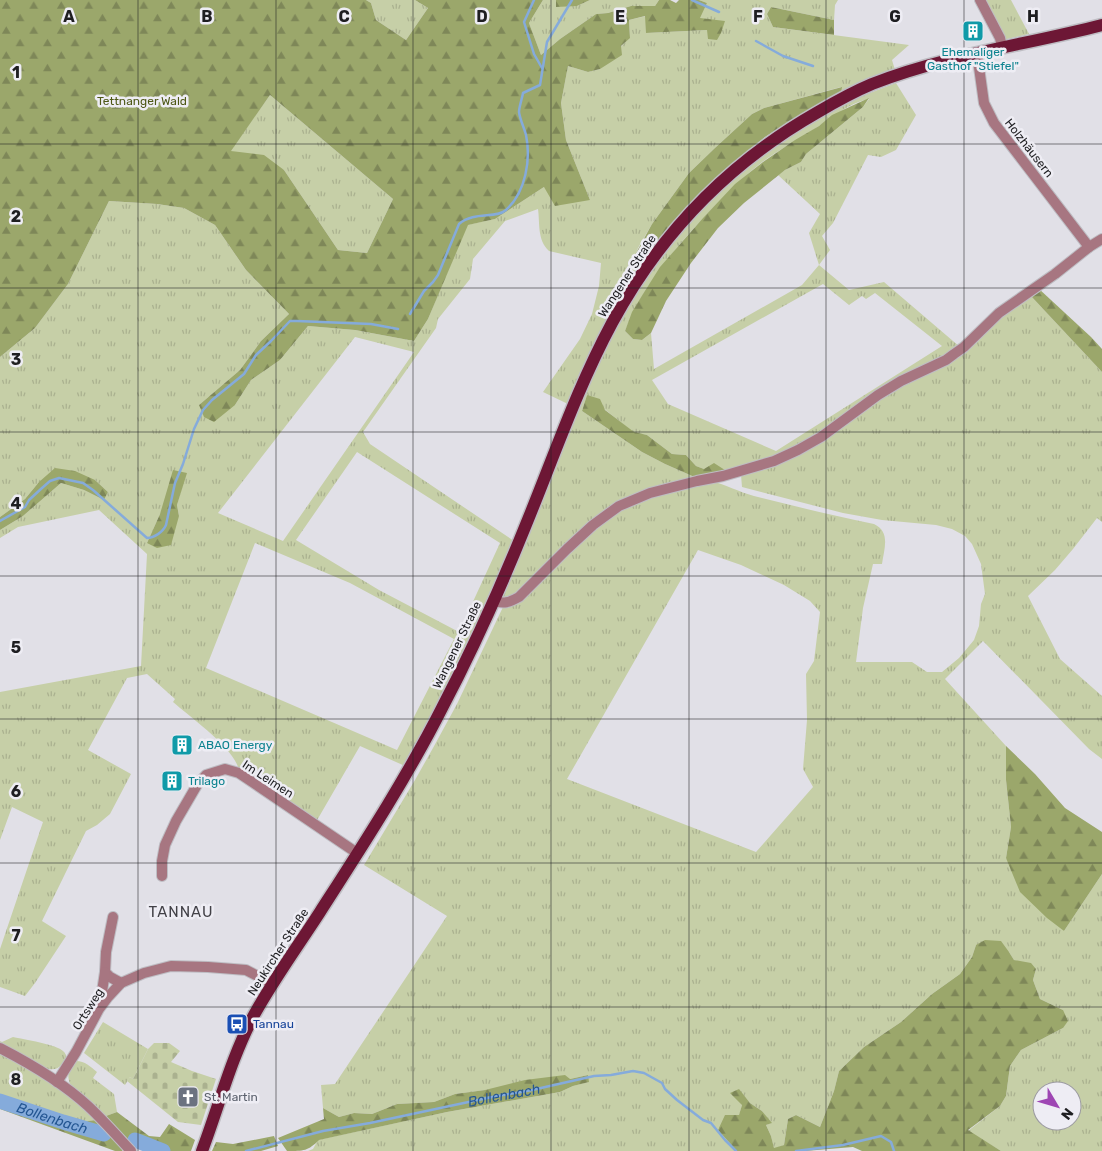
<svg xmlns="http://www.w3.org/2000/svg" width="1102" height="1151" font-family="Rubik,sans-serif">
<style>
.grass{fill:url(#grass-tufts);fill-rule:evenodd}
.forest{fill:url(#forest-firs);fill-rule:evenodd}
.cemetery{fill:url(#cemetery-stones)}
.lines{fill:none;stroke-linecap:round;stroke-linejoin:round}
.stream{stroke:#85abdb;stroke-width:2.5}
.river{stroke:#85abdb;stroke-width:15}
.minor-casing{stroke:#bebdc3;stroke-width:12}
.major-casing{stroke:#bebdc3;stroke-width:15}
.minor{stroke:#a77681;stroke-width:10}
.major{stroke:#6d1735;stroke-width:12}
.grid{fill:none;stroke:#1e1e21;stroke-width:1;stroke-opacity:0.55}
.labels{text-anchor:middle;stroke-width:5;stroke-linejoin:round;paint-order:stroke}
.culture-label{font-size:12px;fill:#0d838f;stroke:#eeedf4;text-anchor:start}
.park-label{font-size:12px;fill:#4e5816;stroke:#eeedf4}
.street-label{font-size:12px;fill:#1e1e21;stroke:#eeedf4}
.transit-label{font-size:12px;fill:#164399;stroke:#eeedf4;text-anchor:start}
.worship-label{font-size:12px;fill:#5b616d;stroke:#eeedf4;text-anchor:start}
.water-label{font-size:14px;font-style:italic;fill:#245692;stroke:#eeedf4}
.quarter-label{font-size:15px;letter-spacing:1px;fill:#424147;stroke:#eeedf4}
.grid-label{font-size:16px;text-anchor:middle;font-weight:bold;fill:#1e1e21;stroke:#eeedf4;stroke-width:5;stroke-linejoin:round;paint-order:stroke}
</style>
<defs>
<pattern id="grass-tufts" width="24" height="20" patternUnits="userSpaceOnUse" patternTransform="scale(1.25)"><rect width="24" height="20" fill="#c6cfa7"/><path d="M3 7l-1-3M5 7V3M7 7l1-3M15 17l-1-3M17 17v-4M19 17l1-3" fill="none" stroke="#aab18f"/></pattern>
<pattern id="forest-firs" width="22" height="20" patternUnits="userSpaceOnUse" patternTransform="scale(1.25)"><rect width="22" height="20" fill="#9ba76b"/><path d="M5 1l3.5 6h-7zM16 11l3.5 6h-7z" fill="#7e8758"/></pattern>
<pattern id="cemetery-stones" width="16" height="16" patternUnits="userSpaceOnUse" patternTransform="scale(1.25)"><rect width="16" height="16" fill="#c6cfa7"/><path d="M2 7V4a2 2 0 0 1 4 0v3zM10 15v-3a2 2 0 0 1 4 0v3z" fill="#aab18f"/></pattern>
</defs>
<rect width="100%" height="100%" fill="#e1e0e7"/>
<g class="grass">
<polygon points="366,0 415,0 428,8 406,40 376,20 371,3"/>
<polygon points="543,0 556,0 556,6 577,6 590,0 659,0 655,6 631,6 608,13 596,14 560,39 541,55 529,23"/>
<path d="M 699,0 L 838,0 L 835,5 L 834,20 L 771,7 L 767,14 L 773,27 L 909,45 L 892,60 L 895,70 L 841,93 L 841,87 L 764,108 L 752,114 L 716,147 L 689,173 L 652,224 L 638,248 L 636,253 L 646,260 L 568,404 L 543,392 L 580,339 L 592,314 L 599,286 L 601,263 L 549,251 C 537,240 540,223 538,209 L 505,221 L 473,259 L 470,279 L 438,319 L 436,328 L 363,432 L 370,444 L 514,541 L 469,641 L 440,700 L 405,766 L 360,746 L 316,822 L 238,767 C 231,746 190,717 173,702 L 175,699 L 147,674 L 127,678 L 88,750 L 131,774 L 110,814 L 97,825 L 86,831 L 42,921 L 66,936 L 35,983 L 25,996 L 0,987 L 0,949 L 43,822 L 12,807 L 0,840 L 0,692 L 141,666 L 147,554 L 99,510 L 18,527 L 0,538 L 0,530 L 23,516 L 61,483 L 84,490 L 104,500 L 108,492 L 95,480 L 39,482 L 25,499 L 0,517 L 0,357 L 35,328 L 68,284 L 109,201 L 157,204 L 184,208 L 215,225 L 246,270 L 289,314 L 261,341 L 240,370 L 199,405 L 235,405 L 251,380 L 280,360 L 308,326 L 355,330 L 414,341 L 428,319 L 467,225 L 495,219 L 544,187 L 590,200 L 566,140 L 561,103 L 568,66 L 588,72 L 600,69 L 630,37 L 629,20 L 646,16 L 646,33 L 707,30 L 717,40 L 699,18 L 707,3 ZM 355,337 L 414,352 L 283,541 L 218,513 ZM 357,452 L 500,543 L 459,632 L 379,590 L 296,540 ZM 186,473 L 177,505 L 179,516 L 147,543 L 160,514 ZM 255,543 L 350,583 L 454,639 L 397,750 L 206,668 Z"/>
<polygon points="980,0 1011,0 1029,34 998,41"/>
<path d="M 896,83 L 916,115 L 896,150 L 881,157 L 868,155 L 833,223 L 822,236 L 830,250 L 819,265 L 849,290 L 884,282 L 960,347 L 822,434 L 773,460 L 728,472 L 704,469 L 696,466 L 686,455 L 672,454 L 647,435 L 634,433 L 587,395 L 582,411 L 642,452 L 665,464 L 699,479 L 618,504 L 511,599 L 500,600 L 578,408 L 599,362 L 632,300 L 670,244 L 713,196 L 761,155 L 830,111 L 862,96 ZM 869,99 L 863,107 L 806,154 L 801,162 L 785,170 L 778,175 L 820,214 L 809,233 L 819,265 L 802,285 L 654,369 L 651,333 L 642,340 L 633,339 L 625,331 C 641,291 667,258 695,227 C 716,204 737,182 761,163 C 777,151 796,141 813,130 C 830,119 848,103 869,99 ZM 823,284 L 849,305 L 862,296 L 866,299 L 875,293 L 942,346 L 776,451 L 668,404 L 652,380 Z"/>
<polygon points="270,95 393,199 367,253 338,250 284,170 230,151"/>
<path d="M 1030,295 L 1102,372 L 1102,522 L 1097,518 L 1073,549 L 1055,570 L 1028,596 L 1060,659 L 1102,696 L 1102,759 L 1089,749 L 983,641 L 945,679 L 1006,746 L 1006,780 L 1011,827 L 1006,858 L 1064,931 L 1102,874 L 1102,1151 L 1001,1151 L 968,1131 L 1000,1106 L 1006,1096 L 1010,1066 L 1021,1050 L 1063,1028 L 1063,1010 L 1040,999 L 1033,980 L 1036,969 L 1014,960 L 1009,952 L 976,945 L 972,957 L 960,974 L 932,994 L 901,1022 L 864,1047 L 839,1071 L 834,1091 L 820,1127 L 796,1115 L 788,1119 L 784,1145 L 774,1149 L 771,1136 L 766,1125 L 771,1123 L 762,1111 L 750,1103 L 738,1089 L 742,1105 L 739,1116 L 718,1129 L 737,1151 L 308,1151 L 313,1149 L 318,1140 L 447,1112 L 560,1092 L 573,1086 L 588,1082 L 588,1075 L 570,1079 L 455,1094 L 434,1102 L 397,1104 L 372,1114 L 354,1113 L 339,1117 L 323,1108 L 321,1085 L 335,1084 L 447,916 L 364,865 L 415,780 L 433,748 L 457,704 L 503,607 L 575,544 L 634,501 L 710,481 C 725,484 739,492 754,496 C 794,506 834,516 874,524 C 891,532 884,549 882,564 L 873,564 L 863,608 L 856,662 L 912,662 L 927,672 L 942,672 L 959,658 L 974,640 L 979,626 L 981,604 L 985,594 L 981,564 L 972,544 L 965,536 L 952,529 L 936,525 L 882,520 L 843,513 L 742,487 L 741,475 L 800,452 L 871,404 L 912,378 ZM 698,550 L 741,565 L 784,585 L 810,601 L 820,612 L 814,661 L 806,674 L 807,720 L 803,769 L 813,787 L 756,852 L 567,779 ZM 1042,1091 L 1072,1091 L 1072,1121 L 1042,1121 Z"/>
<polygon points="103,1022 148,1049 133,1079 130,1077 125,1085 84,1053"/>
<path d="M 13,1037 C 23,1039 58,1045 63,1051 C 68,1055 66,1061 62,1064 C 58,1069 54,1070 48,1069 L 0,1044 L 0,1041 L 2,1042 Z"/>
<path d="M 0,1054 C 34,1071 69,1093 96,1120 L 88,1121 L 82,1124 L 0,1096 Z"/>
<path d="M 74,1061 C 84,1060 90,1066 97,1072 L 93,1078 L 114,1094 L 117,1112 L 106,1116 L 72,1087 C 66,1078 68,1070 74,1061 Z"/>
</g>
<g class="forest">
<path d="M 0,0 L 366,0 L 371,3 L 376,20 L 406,40 L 428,8 L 415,0 L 543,0 L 529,23 L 541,55 L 560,39 L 596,14 L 608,13 L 631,6 L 655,6 L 659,0 L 670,0 L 676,3 L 679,0 L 699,0 L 707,3 L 700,18 L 725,21 L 721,33 L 717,40 L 708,39 L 707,30 L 646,33 L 645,16 L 629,20 L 630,38 L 621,46 L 622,55 L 600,69 L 588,72 L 568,66 L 561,103 L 566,140 L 590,200 L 555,206 L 544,187 L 495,219 L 468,225 L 428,319 L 414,341 L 355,330 L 308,326 L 280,360 L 251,380 L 235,405 L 214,422 L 204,417 L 199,405 L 240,370 L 261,341 L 289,314 L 246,270 L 215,225 L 184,208 L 157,204 L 109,201 L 68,284 L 35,328 L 0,357 ZM 270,95 L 393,199 L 367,253 L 338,250 L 284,170 L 264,155 L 231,151 Z"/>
<polygon points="556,0 590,0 577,6 556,7"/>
<polygon points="771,7 834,20 834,35 773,27 767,14"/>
<polygon points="842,87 841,93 808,110 765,137 725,171 685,210 662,236 646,260 636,253 652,224 689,173 716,147 752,114 764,108"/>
<polygon points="869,98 863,107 806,154 801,162 785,170 744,203 718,228 691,263 666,301 651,333 642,340 633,339 625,331 632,312 643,294 660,267 703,218 735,184 763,162 795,140 819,126 832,115 858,103"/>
<polygon points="1038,288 1091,337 1102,349 1102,372 1030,295"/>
<polygon points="587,395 600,399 605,410 634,432 647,435 672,454 686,455 696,466 704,469 714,463 728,472 699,479 665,464 642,452 582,411"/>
<polygon points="55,468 75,471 95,480 108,492 104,500 84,490 61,483 23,516 0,530 0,517 25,499 39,482"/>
<polygon points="173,470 187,473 177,505 179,516 171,545 157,548 147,543 160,514"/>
<polygon points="1006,746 1035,774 1065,808 1102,832 1102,874 1064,931 1047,918 1020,892 1006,858 1011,827 1006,780"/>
<polygon points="985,940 1001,941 1009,952 1014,960 1031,963 1036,969 1033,980 1040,999 1063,1010 1068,1021 1063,1028 1021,1050 1010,1066 1006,1096 1000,1106 968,1130 1001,1151 862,1151 853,1147 805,1151 737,1151 718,1130 725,1115 739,1115 742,1105 730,1093 739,1089 750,1103 762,1111 772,1123 766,1125 771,1136 774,1148 784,1145 788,1119 796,1115 820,1127 834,1091 839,1071 864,1047 901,1022 932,994 960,974 972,957 976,945"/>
<path d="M 565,1075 L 570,1079 L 588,1075 L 589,1082 L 573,1086 L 560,1092 L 447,1112 L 319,1140 C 308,1151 304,1151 287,1151 L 278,1138 L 324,1119 L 323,1108 L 339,1117 L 354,1113 L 372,1114 L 397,1104 L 434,1102 L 455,1094 L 485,1090 L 525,1080 Z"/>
<polygon points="0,1096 82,1124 88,1121 96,1120 123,1149 122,1151 115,1151 0,1109"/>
<polygon points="117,1112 149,1136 160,1137 169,1124 195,1140 191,1151 150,1151 135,1147 106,1116"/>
<polygon points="274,1136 278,1146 261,1151 212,1151 216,1142 233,1144"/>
</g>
<polygon class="cemetery" points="154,1043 169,1043 180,1051 171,1062 192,1071 216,1079 201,1125 178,1122 127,1081 130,1077 133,1079 148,1049"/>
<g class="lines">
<g class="stream">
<polyline points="534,0 524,22 534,54 542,68"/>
<polyline points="692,0 719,12"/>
<polyline points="756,41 783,56 813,66"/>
<path d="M 410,314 L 424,291 L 433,282 L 438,275 L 459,224 C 474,211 496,219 506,210 C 526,192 531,159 526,135 C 524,127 520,120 519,112 C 519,107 522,99 523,93 L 540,85 L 547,42 L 572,0"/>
<path d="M 0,521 L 25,507 L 29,500 L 42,488 L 50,481 L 59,478 L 83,483 L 93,490 L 147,538 C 154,538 163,532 166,525 L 175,483 L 183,464 L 194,429 L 203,410 L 212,400 L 244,374 L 256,355 L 271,341 L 290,321 L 297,321 L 371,324 L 398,329"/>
<path id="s1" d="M 246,1151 L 323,1131 L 370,1123 L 492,1097 L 532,1090 L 594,1076 L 611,1075 L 633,1071 L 644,1073 L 662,1083 L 665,1089 L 677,1100 L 703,1120 L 711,1123 L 725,1140 L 736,1151"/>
<polyline points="796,1151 843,1145 881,1136 891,1142 894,1151"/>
</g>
<g class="river">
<path id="s2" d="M 0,1101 L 63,1122 L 104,1134"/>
<polyline points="135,1140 163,1151"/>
</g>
<g class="minor-casing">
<g id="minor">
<polyline points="980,0 1000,38 1002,47"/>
<polyline points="977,53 984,103 994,123 1089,247 1102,239"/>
<path d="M 494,600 C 503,605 510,602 519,597 L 567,549 L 593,525 L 619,506 L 650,493 L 697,481 L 723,476 L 774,461 L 798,450 L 821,437 L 878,395 L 901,381 L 946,360 L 954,354 L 964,347 L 999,313 L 1055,274 L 1089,247"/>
<polyline points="162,876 162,861 165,845 176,821 197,785 206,775 225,769 239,773 357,853"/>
<polyline points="113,917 106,952 105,972 110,977 121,983"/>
<polyline points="100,1005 105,972"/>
<path d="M 0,1048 C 31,1064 62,1082 88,1106 C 103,1120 117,1136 131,1151"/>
<polyline points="57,1082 76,1052 99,1009 108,997 121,983 144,973 171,966 208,967 246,970 273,984"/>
</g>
</g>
<g class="major-casing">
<path id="major" d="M 202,1151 C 219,1106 231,1058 254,1015 C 274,979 298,946 320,912 C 363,845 406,779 442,708 C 473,649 500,589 525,527 C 553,459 577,388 612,323 C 660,234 730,162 818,112 C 835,102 853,92 872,84 C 946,55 1025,45 1102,25"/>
</g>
<use href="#minor" class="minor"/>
<use href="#major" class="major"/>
</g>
<path class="grid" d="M 138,0 L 138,1151M 276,0 L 276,1151M 413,0 L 413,1151M 551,0 L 551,1151M 689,0 L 689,1151M 826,0 L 826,1151M 964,0 L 964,1151M 0,144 L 1102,144M 0,288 L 1102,288M 0,432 L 1102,432M 0,576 L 1102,576M 0,719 L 1102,719M 0,863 L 1102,863M 0,1007 L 1102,1007"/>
<defs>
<g id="building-square" transform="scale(1.125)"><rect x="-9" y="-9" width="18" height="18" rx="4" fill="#0f9aa8" stroke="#eeedf4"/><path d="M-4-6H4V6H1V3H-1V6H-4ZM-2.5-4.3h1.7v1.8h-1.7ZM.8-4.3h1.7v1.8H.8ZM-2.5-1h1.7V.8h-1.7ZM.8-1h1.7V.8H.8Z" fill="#fff"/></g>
<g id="bus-square" transform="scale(1.125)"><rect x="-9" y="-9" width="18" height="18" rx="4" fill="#1a4fb4" stroke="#eeedf4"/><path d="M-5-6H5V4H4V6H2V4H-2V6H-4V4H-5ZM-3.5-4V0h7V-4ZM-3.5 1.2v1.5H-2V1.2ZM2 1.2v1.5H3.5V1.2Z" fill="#fff"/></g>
<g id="church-square" transform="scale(1.125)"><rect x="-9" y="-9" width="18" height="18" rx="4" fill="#6b7280" stroke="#eeedf4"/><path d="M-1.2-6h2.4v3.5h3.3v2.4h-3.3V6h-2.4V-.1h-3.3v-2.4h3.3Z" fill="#fff"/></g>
</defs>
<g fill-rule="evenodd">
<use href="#building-square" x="973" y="31"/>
<use href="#building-square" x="182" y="745"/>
<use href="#building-square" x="172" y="781"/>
<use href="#bus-square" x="237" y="1024"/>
<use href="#church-square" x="188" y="1097"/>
</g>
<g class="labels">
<g class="culture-label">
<text x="973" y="56" text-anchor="middle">Ehemaliger<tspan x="973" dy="14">Gasthof "Stiefel"</tspan></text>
<text x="198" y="749">ABAO Energy</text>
<text x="188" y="785">Trilago</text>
</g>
<g class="park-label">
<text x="142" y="105">Tettnanger Wald</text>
</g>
<g class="street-label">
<text transform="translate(1029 148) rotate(52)" y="4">Holzhäusern</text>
<text transform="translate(627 276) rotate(-57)" y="4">Wangener Straße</text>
<text transform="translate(457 645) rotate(-64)" y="4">Wangener Straße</text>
<text transform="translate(268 779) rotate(33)" y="4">Im Leimen</text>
<text transform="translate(278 952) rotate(-57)" y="4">Neukircher Straße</text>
<text transform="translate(88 1009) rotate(-58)" y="4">Ortsweg</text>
</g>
<g class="transit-label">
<text x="253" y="1028">Tannau</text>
</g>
<g class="worship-label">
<text x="204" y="1101">St. Martin</text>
</g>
<g class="water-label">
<text dy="5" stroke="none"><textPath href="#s1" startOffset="264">Bollenbach</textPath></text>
<text dy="5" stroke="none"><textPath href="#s2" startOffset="55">Bollenbach</textPath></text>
</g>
<g class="quarter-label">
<text x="181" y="917">TANNAU</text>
</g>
</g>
<g class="grid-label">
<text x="69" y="22">A</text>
<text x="207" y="22">B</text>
<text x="344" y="22">C</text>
<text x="482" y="22">D</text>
<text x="620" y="22">E</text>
<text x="758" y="22">F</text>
<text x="895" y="22">G</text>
<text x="1033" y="22">H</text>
<text x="16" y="78">1</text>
<text x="16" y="222">2</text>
<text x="16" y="365">3</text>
<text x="16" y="509">4</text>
<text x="16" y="653">5</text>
<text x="16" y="797">6</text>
<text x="16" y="941">7</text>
<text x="16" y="1085">8</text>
</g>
<g transform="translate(1057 1106) rotate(128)"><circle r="24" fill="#eeedf4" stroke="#9b9aa0"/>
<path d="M0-4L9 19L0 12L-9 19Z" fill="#9e46b3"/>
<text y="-8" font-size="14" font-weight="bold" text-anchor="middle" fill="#1e1e21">N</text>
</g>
</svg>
